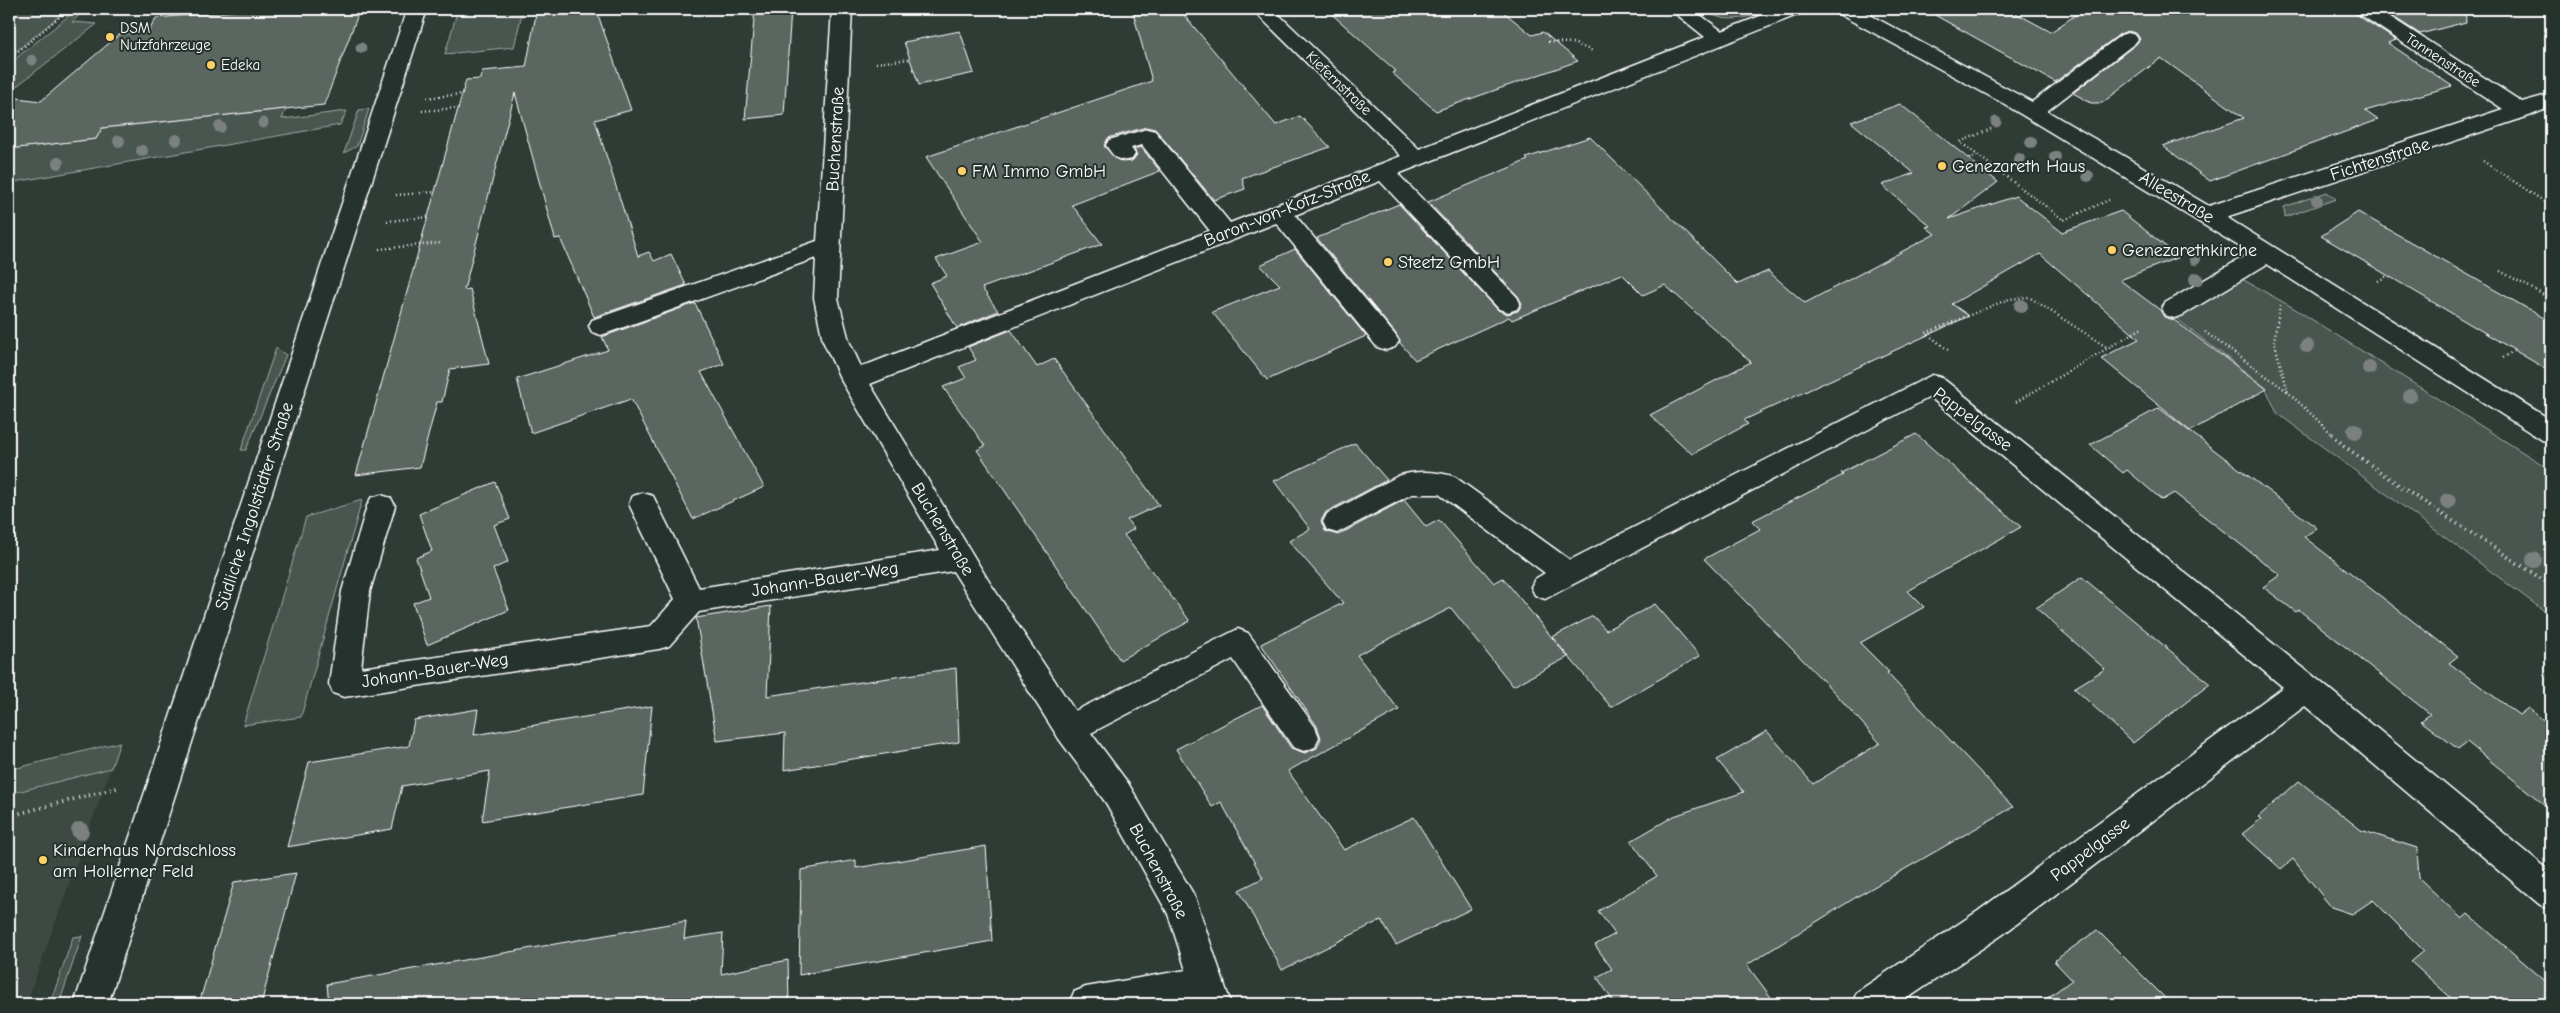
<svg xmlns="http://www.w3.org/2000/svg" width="2560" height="1013" font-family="'Comic Neue',sans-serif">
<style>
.built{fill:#3c4842}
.green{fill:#4a544f;stroke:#a4aaa7}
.building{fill:#5b6661;stroke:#fff}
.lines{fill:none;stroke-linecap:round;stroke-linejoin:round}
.minor-casing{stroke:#fff;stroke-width:3}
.path-far1{stroke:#fff;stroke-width:2.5;stroke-dasharray:1 3;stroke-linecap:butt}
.path{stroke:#fff;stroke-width:4;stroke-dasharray:1 4.5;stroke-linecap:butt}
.minor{fill:#26332d;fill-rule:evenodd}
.tree{fill:#7a817e}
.poi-dot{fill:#ffd166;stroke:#26332d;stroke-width:2}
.labels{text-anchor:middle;stroke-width:4;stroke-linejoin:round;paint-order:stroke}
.far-poi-label{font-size:15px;fill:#fff;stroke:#26332d;text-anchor:start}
.far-street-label{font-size:15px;fill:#fff;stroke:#26332d}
.street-label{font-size:18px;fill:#fff;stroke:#26332d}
.poi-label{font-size:18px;fill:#fff;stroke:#26332d;text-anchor:start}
</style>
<rect width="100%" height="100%" fill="#2f3b35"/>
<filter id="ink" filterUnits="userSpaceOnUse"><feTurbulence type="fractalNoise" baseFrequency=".02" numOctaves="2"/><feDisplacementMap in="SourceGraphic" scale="10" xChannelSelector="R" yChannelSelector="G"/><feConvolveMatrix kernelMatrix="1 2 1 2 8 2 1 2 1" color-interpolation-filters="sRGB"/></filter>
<g filter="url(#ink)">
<polygon class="built" points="111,768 26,1004 9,1004 9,794"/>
<g class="green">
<polygon points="9,9 68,9 9,57"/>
<polygon points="77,9 86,9 72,22 97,24 9,92 9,64"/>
<polygon points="458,9 523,9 514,47 445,54"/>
<path d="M 1702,9 L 1770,9 C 1747,19 1725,25 1702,9 Z"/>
<polygon points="286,109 282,119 347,111 340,125 9,183 9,149 96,139 102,128"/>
<polygon points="369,109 357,146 344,153 359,110"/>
<polygon points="2327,192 2336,199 2285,217 2284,207"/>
<polygon points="2224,269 2292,307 2551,470 2551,616 2277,413 2265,387 2160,306"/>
<polygon points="276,348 286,355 246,450 241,450"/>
<polygon points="362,500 301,717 243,725 306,517"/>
<polygon points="120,742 111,768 9,794 9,770"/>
<polygon points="82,936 59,1004 50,1004 73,937"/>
</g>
<g class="building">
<polygon points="257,9 360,9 324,105 102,128 96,139 9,149 9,97 41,101 120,34 149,31 156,18"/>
<polygon points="537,9 596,9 631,110 595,120 638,256 649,252 654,261 671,254 686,285 594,317 560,238 555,239 515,93 464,290 470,289 489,364 450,369 442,402 437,402 420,467 356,475 466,80 480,79 482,71 526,67"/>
<polygon points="755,9 791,9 784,115 745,119"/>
<polygon points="1132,9 1179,9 1276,125 1300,116 1330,147 1242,178 1245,189 1214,200 1155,129 1146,127 1108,138 1104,146 1116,159 1123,162 1132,161 1137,155 1134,149 1141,147 1160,171 1072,205 1102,244 982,288 998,311 957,328 930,283 947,276 936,259 983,242 926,157 1152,81"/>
<polygon points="1326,9 1500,9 1532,35 1543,32 1578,61 1436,111 1392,73 1396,71"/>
<polygon points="1924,9 2008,9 2051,32 2084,9 2353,9 2357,15 2396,40 2388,43 2452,86 2365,111 2378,120 2210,181 2163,146 2244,118 2161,58 2102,103 2091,103 2073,93 2136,44 2140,39 2136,33 2127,31 2120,34 2055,82"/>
<polygon points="2381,9 2465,9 2466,22 2420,34"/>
<polygon points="960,31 974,73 919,85 904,42"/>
<polygon points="1900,104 1998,182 1949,219 2016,196 2062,232 2121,211 2179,257 2120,280 2160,310 2164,317 2174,320 2267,389 2190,431 2101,358 2139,339 2040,254 1952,304 1969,316 1744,420 1748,424 1692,454 1650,415 1751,362 1665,285 1643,295 1622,274 1512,320 1509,317 1415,360 1400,343 1396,334 1317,238 1399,204 1498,310 1507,314 1518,311 1522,304 1518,296 1428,202 1528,160 1526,158 1590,137 1738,284 1768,271 1805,303 1935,234 1926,227 1930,226 1882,185 1914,173 1851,122"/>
<polygon points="2358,212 2551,322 2551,372 2321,236"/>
<polygon points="1295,249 1366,336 1267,380 1212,312 1280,285 1260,265"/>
<polygon points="695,303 724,364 701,372 764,487 693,519 631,399 531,433 517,379 608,350 602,337"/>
<polygon points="1011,330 1037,367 1054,359 1159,505 1127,520 1134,529 1124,535 1190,621 1120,660 977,450 985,446 943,387 966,378 959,367 976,360 968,347"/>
<polygon points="2159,408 2317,528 2304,537 2458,656 2449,663 2519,715 2528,708 2551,726 2551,810 2467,742 2458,749 2421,721 2430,714 2299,610 2296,612 2263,587 2280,575 2174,493 2162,500 2127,470 2123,473 2090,445"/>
<polygon points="1916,434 2021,527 1908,591 1924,607 1860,643 1889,672 1887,673 2013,807 1858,896 1747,965 1776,1004 1615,1004 1597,977 1612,969 1595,945 1615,934 1598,911 1657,876 1631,841 1674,816 1744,792 1717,760 1767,731 1813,784 1880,743 1834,692 1704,559 1760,529 1752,521 1843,475 1841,473"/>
<polygon points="1355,443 1387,480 1326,512 1321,521 1325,531 1338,535 1404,500 1426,527 1439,520 1494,583 1503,578 1568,657 1513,686 1451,608 1357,655 1399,710 1288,771 1344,850 1414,817 1471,909 1396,945 1381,920 1282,970 1239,890 1263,878 1221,802 1212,807 1176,749 1262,705 1291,748 1305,753 1317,748 1321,738 1317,726 1261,644 1343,603 1289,541 1310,529 1274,481"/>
<polygon points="495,482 510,519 494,525 508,562 493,569 509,610 427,645 413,603 429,597 416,558 432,551 419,514"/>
<polygon points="2082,577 2210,684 2133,743 2074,688 2105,669 2036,608"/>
<polygon points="1655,604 1700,656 1611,707 1552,637 1593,616 1606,630"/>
<polygon points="771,606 767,696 956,668 959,742 784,770 785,733 717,741 696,618"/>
<polygon points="652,706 643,795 482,821 490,771 402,786 392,829 287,847 309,762 409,746 414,720 478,709 474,735"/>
<polygon points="2299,781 2361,830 2417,848 2419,878 2462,919 2468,914 2551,986 2551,1004 2458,1004 2411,962 2424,951 2373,900 2352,914 2331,907 2293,859 2281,869 2242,834 2261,819 2258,817"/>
<polygon points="986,846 992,941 799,975 801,870 856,860 856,868"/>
<polygon points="296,873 261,1004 199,1004 234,882"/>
<polygon points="686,921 684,939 723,933 721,974 788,960 789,1004 329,1004 327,984"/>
<polygon points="2097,930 2171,1004 2039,1004 2072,980 2054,961"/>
</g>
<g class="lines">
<g class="minor-casing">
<g id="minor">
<polygon points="407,9 427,9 108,1004 74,1004"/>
<path d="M 832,9 L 852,9 L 838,298 L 849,341 L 861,367 L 1210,231 L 1142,145 L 1131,148 L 1135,154 L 1132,159 C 1118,163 1113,156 1106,145 L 1109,140 L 1147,129 L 1155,131 L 1230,223 L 1401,156 L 1252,9 L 1273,9 L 1419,149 L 1705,37 L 1670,9 L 1692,9 L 1722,31 L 1778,9 L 1805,9 L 1802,13 L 1398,174 L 1517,297 L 1520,303 L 1517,309 L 1508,312 L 1499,309 L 1380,181 L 1295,215 L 1395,335 L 1399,341 L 1395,347 L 1386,350 L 1377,347 L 1276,223 L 870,384 L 988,580 L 1075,711 L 1238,629 L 1248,633 L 1315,727 L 1319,737 L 1315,747 L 1304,751 L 1293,747 L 1233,659 L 1091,733 L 1128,783 L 1195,897 L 1231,1004 L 1069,1004 L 1074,992 L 1086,987 L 1186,970 L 1168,914 L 1106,803 L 1059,739 L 953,571 L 699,612 L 669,646 L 659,649 L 344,697 L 333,693 L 329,684 L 342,591 L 367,506 L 371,498 L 381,495 L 391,498 L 395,506 L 370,591 L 361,668 L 651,626 L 675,599 L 629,504 L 633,496 L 643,493 L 653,496 L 699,588 L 940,550 L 841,380 L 823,341 L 814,298 L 816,258 L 610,332 L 601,335 L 592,332 L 589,326 L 592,320 L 817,241 Z"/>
<polygon points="1834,9 1859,9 2032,102 2121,35 2128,33 2135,35 2138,39 2135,43 2047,111 2209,206 2503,109 2358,13 2355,9 2378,9 2522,102 2551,94 2551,107 2529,116 2226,217 2551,420 2551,443 2542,440 2267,264 2183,315 2174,318 2165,315 2162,309 2165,303 2250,253 1999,101 1837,13"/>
<path d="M 1932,375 L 1941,377 L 2317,679 L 2551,872 L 2551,909 L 2539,904 L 2305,706 L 2002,935 L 1899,1004 L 1852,1004 L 1857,992 L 1978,911 L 2283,687 L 1930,397 L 1545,599 L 1535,595 L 1531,587 L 1535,579 L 1545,573 L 1439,494 L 1412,494 L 1337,533 L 1327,530 L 1323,522 L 1327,514 L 1398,476 C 1415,470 1438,471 1455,477 L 1570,560 Z"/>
</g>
</g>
<g class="path-far1">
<polyline points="1548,42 1573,43 1593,51"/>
<polyline points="9,59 69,9"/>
<polyline points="876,63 910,59"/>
<polyline points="427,98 461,94"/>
<polyline points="422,111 457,108"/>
<polyline points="1991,129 1960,142 2064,220 2109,200"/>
<polyline points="1969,159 1977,156"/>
<polyline points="2483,161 2551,206"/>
<polyline points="396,195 435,192"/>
<polyline points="387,221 428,217"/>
<polyline points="379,249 442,243"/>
<polyline points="2500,271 2551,299"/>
<polyline points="2378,281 2387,276"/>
<polyline points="2280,305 2274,341 2288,392 2333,435"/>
<polyline points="2205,332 2287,391"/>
<polyline points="1948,350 1926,333 2009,299 2029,297 2108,348"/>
<polyline points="2503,358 2515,350"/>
<polyline points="2016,402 2142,328"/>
</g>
<g class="path">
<polyline points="2332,434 2344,446 2407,491 2551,585"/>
<polyline points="9,816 117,788"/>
</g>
<use href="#minor" class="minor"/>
</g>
<g class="tree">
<circle cx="361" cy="48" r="5.5"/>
<circle cx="32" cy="60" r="5.5"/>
<circle cx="1996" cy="122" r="5.5"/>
<circle cx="263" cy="123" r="5.5"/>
<circle cx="220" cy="127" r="6"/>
<circle cx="176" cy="140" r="6"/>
<circle cx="119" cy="141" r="6"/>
<circle cx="2031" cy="142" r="6"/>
<circle cx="142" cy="151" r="6"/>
<circle cx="2055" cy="157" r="6"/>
<circle cx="2019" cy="159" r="6"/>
<circle cx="58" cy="163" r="6"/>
<circle cx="2088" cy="176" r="6"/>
<circle cx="2317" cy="200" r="6"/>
<circle cx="2195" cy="259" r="6"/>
<circle cx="2196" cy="279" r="7"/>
<circle cx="2021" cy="306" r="7"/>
<circle cx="2307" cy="346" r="7"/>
<circle cx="2369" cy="368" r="7"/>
<circle cx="2410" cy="396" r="7"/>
<circle cx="2355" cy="431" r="8"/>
<circle cx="2448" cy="501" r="8"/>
<circle cx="2534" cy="560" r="8"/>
<circle cx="80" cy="831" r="9"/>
</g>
</g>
<g class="poi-dot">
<circle cx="110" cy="37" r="5"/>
<circle cx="211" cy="65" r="5"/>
<circle cx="1942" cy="166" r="5"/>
<circle cx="962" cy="171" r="5"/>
<circle cx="2112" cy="250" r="5"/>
<circle cx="1388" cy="262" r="5"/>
<circle cx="43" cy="860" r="5"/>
</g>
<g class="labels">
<g class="far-poi-label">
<text x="120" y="33">DSM<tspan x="120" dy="17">Nutzfahrzeuge</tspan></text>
<text x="221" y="70">Edeka</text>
</g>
<g class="far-street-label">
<text transform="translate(2443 60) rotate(33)" y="5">Tannenstraße</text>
<text transform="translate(1339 83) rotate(44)" y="5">Kiefernstraße</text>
</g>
<g class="street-label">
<text transform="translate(835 139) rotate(-87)" y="6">Buchenstraße</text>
<text transform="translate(2380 159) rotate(-18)" y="6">Fichtenstraße</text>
<text transform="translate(2177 197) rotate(31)" y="6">Alleestraße</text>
<text transform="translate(1287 208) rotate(-22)" y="6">Baron-von-Kotz-Straße</text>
<text transform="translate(1973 419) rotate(37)" y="6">Pappelgasse</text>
<text transform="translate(254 506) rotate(-72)" y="6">Südliche Ingolstädter Straße</text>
<text transform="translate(943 529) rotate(59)" y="6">Buchenstraße</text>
<text transform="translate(825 579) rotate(-9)" y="6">Johann-Bauer-Weg</text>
<text transform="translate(435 670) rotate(-9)" y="6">Johann-Bauer-Weg</text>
<text transform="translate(2090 849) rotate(-37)" y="6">Pappelgasse</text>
<text transform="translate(1159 871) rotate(62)" y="6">Buchenstraße</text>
</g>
<g class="poi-label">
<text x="1952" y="172">Genezareth Haus</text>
<text x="972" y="177">FM Immo GmbH</text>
<text x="2122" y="256">Genezarethkirche</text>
<text x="1398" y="268">Steetz GmbH</text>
<text x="53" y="856">Kinderhaus Nordschloss<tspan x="53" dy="21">am Hollerner Feld</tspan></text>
</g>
</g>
<rect width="2560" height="1013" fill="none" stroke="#26332d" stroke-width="30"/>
<rect x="15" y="15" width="2530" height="983" fill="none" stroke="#fff" stroke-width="2" filter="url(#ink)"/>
</svg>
